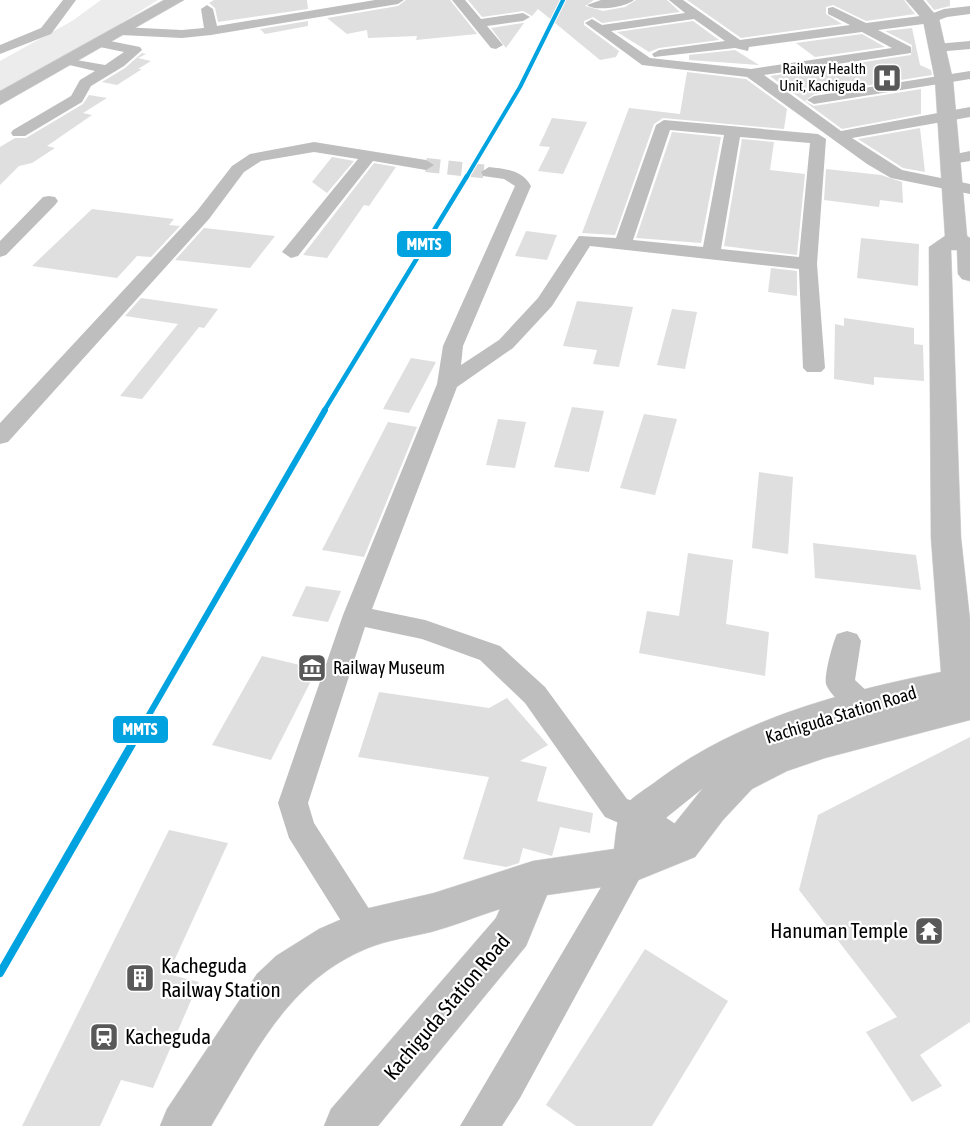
<svg xmlns="http://www.w3.org/2000/svg" width="970" height="1126" font-family="'Asap Condensed',sans-serif">
<style>
.green{fill:#ececec}
.lines{fill:none;stroke-linecap:round;stroke-linejoin:round}
.canal{fill:#bfbfbf;fill-rule:evenodd}
.building{fill:#dfdfdf}
.minor-tunnel{stroke:#d9d9d9;stroke-width:14;stroke-dasharray:14 8;stroke-linecap:butt}
.major-casing{stroke:#dbdbdb;stroke-width:1}
.highway-casing{stroke:#dbdbdb;stroke-width:1}
.minor{fill:#bebebe;fill-rule:evenodd}
.major{fill:#bebebe;fill-rule:evenodd}
.highway{fill:#bebebe;fill-rule:evenodd}
.rail-1-far3-casing{stroke:#fff;stroke-width:6}
.rail-1-far2-casing{stroke:#fff;stroke-width:8}
.rail-1-far1-casing{stroke:#fff;stroke-width:10}
.rail-1-casing{stroke:#fff;stroke-width:12}
.rail-1-far3{stroke:#00a3e0;stroke-width:4}
.rail-1-far2{stroke:#00a3e0;stroke-width:4.5}
.rail-1-far1{stroke:#00a3e0;stroke-width:6}
.rail-1{stroke:#00a3e0;stroke-width:8}
.labels{text-anchor:middle;stroke-width:4.5;stroke-linejoin:round;paint-order:stroke}
.far-poi-label{font-size:15px;fill:#000;stroke:#fff;text-anchor:end}
.poi-label{font-size:18px;fill:#000;stroke:#fff;text-anchor:start}
.street-label{font-size:18px;fill:#000;stroke:#fff}
.near-poi-label{font-size:21px;fill:#000;stroke:#fff;text-anchor:start}
.near-street-label{font-size:21px;fill:#000;stroke:#fff}
.line-badge{stroke:#fff;stroke-width:2}
.badge-label{font-size:16px;text-anchor:middle;font-weight:bold;fill:#fff}
</style>
<rect width="100%" height="100%" fill="#fff"/>
<polygon class="green" points="101,0 158,0 110,30 0,90 0,61 72,21"/>
<g class="lines">
<polygon class="canal" points="63,0 76,0 51,34 0,54 0,45 41,28"/>
</g>
<g class="building">
<polygon points="214,0 307,0 308,9 218,22 215,8 209,3"/>
<polygon points="406,0 450,0 477,34 416,40 417,36 368,38 367,30 347,34 327,18 398,6"/>
<polygon points="468,0 594,0 585,6 603,11 625,7 636,0 667,0 680,12 602,23 593,17 584,21 584,25 619,51 616,57 600,60 538,9 532,16 523,11 482,17"/>
<polygon points="687,0 904,0 915,14 866,21 833,5 826,7 826,14 842,24 741,38"/>
<polygon points="926,0 950,0 950,6 934,10"/>
<polygon points="308,21 308,26 265,34 260,29"/>
<polygon points="693,21 719,40 659,48 649,52 617,32"/>
<polygon points="524,23 506,48 491,28 523,23"/>
<polygon points="912,28 920,65 931,70 932,75 814,94 805,101 814,106 921,89 921,114 842,129 770,76 911,55 912,45 885,31"/>
<polygon points="862,34 885,47 815,57 796,43"/>
<polygon points="735,50 759,65 689,60 689,55"/>
<polygon points="142,53 146,54 138,58 151,61 138,69 142,69 117,85 102,82 125,68"/>
<polygon points="687,72 746,79 787,109 784,129 663,118 654,124 615,235 582,233 629,108 680,114"/>
<polygon points="89,95 107,98 83,113 92,115 47,146 55,148 32,163 19,166 0,185 0,147 15,138 26,138 83,104"/>
<polygon points="552,118 587,122 563,174 538,171 550,147 539,146"/>
<polygon points="920,128 925,172 903,168 858,139"/>
<polygon points="672,132 721,137 701,243 636,238"/>
<polygon points="742,139 774,142 770,170 805,174 797,255 724,246"/>
<polygon points="332,157 354,161 327,193 312,182"/>
<polygon points="374,163 396,167 369,206 364,205 327,258 303,255"/>
<polygon points="826,169 881,175 902,182 903,203 880,200 879,207 824,200"/>
<polygon points="92,209 174,219 169,225 180,226 151,257 137,256 117,278 32,266"/>
<polygon points="204,228 275,236 250,268 175,260"/>
<polygon points="526,231 557,235 547,260 515,256"/>
<polygon points="861,238 919,244 918,286 857,278"/>
<polygon points="771,268 797,271 797,296 768,292"/>
<polygon points="141,298 218,309 204,328 199,327 142,399 120,396 178,324 125,316"/>
<polygon points="577,301 633,307 619,367 593,364 597,350 563,346"/>
<polygon points="672,309 697,312 685,369 657,365"/>
<polygon points="844,318 914,328 914,344 923,345 924,381 874,377 874,385 834,379 835,324 844,326"/>
<polygon points="411,358 436,362 409,413 383,409"/>
<polygon points="572,407 604,411 589,472 554,467"/>
<polygon points="644,414 677,419 655,495 620,488"/>
<polygon points="498,419 526,422 515,468 486,465"/>
<polygon points="388,422 417,427 364,557 322,550"/>
<polygon points="759,472 793,477 788,554 752,548"/>
<polygon points="813,543 916,555 921,590 815,578"/>
<polygon points="688,553 733,560 726,624 769,632 765,676 639,653 647,611 679,616"/>
<polygon points="306,586 341,591 328,622 292,616"/>
<polygon points="262,656 317,669 271,760 212,745"/>
<polygon points="379,692 489,708 507,698 548,745 520,761 547,767 537,801 593,813 590,833 560,827 552,856 523,848 519,863 506,867 463,859 489,777 358,757"/>
<polygon points="970,737 970,1022 920,1055 942,1086 912,1102 866,1032 897,1017 799,890 818,815"/>
<polygon points="169,830 228,843 168,974 199,982 153,1088 121,1080 100,1126 22,1126"/>
<polygon points="645,949 728,1001 652,1126 576,1126 546,1105"/>
</g>
<g class="lines">
<polyline class="minor-tunnel" points="426,165 489,172"/>
<g class="major-casing">
<path id="major" d="M 906,0 L 923,0 L 939,19 L 953,80 L 967,236 L 970,238 L 970,281 L 962,279 L 958,274 L 957,250 L 951,250 L 961,538 L 970,620 L 970,720 L 825,758 L 787,771 L 752,789 L 723,820 L 695,857 L 631,883 L 547,895 L 526,946 L 378,1126 L 324,1126 L 331,1109 L 496,918 L 500,909 C 477,916 454,926 431,932 C 410,937 388,940 368,948 C 287,981 254,1055 211,1126 L 160,1126 L 167,1109 L 257,974 L 276,956 L 319,929 L 365,909 L 434,893 L 533,861 L 614,849 C 616,836 616,817 625,806 C 633,796 648,788 658,780 C 739,719 842,692 941,672 L 931,538 L 929,247 L 945,236 L 935,80 L 923,20 ZM 703,788 L 667,833 L 655,837 L 657,825 Z"/>
</g>
<g class="highway-casing">
<polygon id="highway" points="164,0 184,0 0,105 0,91"/>
</g>
<g class="minor">
<polygon points="375,0 404,0 398,4 211,35 182,38 121,35 114,31 121,27 182,30 204,28 201,9 207,5 213,9 217,26"/>
<polygon points="452,0 465,0 481,19 523,13 530,17 523,21 487,26 503,45 496,49 491,48"/>
<path d="M 601,0 L 634,0 C 626,7 595,12 587,5 Z"/>
<path d="M 669,0 L 683,0 L 740,40 L 850,25 L 828,14 L 828,8 L 833,7 L 866,23 L 928,15 L 944,9 L 970,6 L 970,14 L 947,17 L 931,23 L 878,30 L 911,47 L 911,53 L 764,75 L 841,131 L 970,107 L 970,117 L 852,138 L 902,170 L 970,184 L 970,194 L 891,178 L 867,164 L 747,77 L 642,65 L 585,23 L 592,19 L 602,25 L 685,13 ZM 694,19 L 725,41 L 659,50 L 652,54 L 654,57 L 735,48 L 748,51 L 749,47 L 862,32 L 892,48 L 751,69 L 650,58 L 611,31 Z"/>
<polygon points="100,39 140,47 142,50 124,66 91,86 82,102 25,136 13,136 11,133 13,130 71,96 80,80 95,71 65,64 65,58 105,65 124,52 95,46 93,43"/>
<polygon points="970,41 970,49 936,52 929,48 936,44"/>
<polygon points="970,71 970,79 814,104 807,100 814,96"/>
<path d="M 664,120 L 818,134 L 826,139 L 817,264 L 825,368 L 821,372 L 807,372 L 803,368 L 799,269 L 590,246 L 552,306 L 513,348 L 457,387 L 372,609 L 425,620 L 500,646 L 545,687 L 627,799 L 650,807 L 692,835 L 697,845 L 692,855 L 681,859 L 670,855 L 628,827 L 605,817 L 525,703 L 480,660 L 422,639 L 365,627 L 308,803 L 314,823 L 382,929 L 377,940 L 365,945 L 353,940 L 289,838 L 278,803 L 343,615 L 437,384 L 443,346 L 515,186 L 504,179 L 483,176 L 481,172 L 489,167 C 506,169 522,170 531,186 L 463,346 L 461,365 L 499,340 L 538,298 L 579,236 L 616,238 L 656,125 ZM 670,130 L 724,135 L 703,247 L 633,240 ZM 740,137 L 810,143 L 799,257 L 721,249 Z"/>
<polygon points="314,142 426,160 434,165 426,170 373,161 298,256 291,258 282,252 358,159 314,152 261,161 244,172 209,219 8,442 0,444 0,423 197,211 232,166 250,154"/>
<polygon points="970,151 970,161 952,164 944,159 946,156"/>
<polygon points="49,196 55,197 58,201 55,205 6,255 0,257 0,241 43,197"/>
<path d="M 847,631 L 857,634 L 861,641 L 855,680 L 873,697 L 877,705 L 873,713 C 868,715 865,717 860,715 C 850,713 829,694 826,684 C 824,674 833,642 837,634 Z"/>
<polygon points="631,850 642,855 647,865 520,1098 502,1126 460,1126 620,855"/>
</g>
<use href="#major" class="major"/>
<use href="#highway" class="highway"/>
<g class="rail-1-far3-casing">
<polyline id="rail-1-far3" points="466,178 520,87 563,0"/>
</g>
<g class="rail-1-far2-casing">
<polyline id="rail-1-far2" points="324,411 467,176"/>
</g>
<g class="rail-1-far1-casing">
<polyline id="rail-1-far1" points="146,720 325,410"/>
</g>
<g class="rail-1-casing">
<polyline id="rail-1" points="0,973 147,718"/>
</g>
<use href="#rail-1-far3" class="rail-1-far3"/>
<use href="#rail-1-far2" class="rail-1-far2"/>
<use href="#rail-1-far1" class="rail-1-far1"/>
<use href="#rail-1" class="rail-1"/>
</g>
<defs>
<g id="hospital-square" transform="scale(1.5)"><rect x="-9" y="-9" width="18" height="18" rx="4" fill="#595959" stroke="#fff"/><path d="M-5-5h3v3.5h4V-5h3V5h-3V1.5h-4V5h-3Z" fill="#fff"/></g>
<g id="museum-square" transform="scale(1.5)"><rect x="-9" y="-9" width="18" height="18" rx="4" fill="#595959" stroke="#fff"/><path d="M0-6L6-3V-2H-6V-3ZM-5-1h2V3h-2ZM-1-1h2V3h-2ZM3-1h2V3H3ZM-6 4H6V6H-6Z" fill="#fff"/></g>
<g id="temple-square" transform="scale(1.5)"><rect x="-9" y="-9" width="18" height="18" rx="4" fill="#595959" stroke="#fff"/><path d="M0-6L5-2H3V0L6.5 2.5H4V6H1.5V3h-3V6H-4V2.5H-6.5L-3 0V-2H-5Z" fill="#fff"/></g>
<g id="building-square" transform="scale(1.5)"><rect x="-9" y="-9" width="18" height="18" rx="4" fill="#595959" stroke="#fff"/><path d="M-4-6H4V6H1V3H-1V6H-4ZM-2.5-4.3h1.7v1.8h-1.7ZM.8-4.3h1.7v1.8H.8ZM-2.5-1h1.7V.8h-1.7ZM.8-1h1.7V.8H.8Z" fill="#fff"/></g>
<g id="station-square" transform="scale(1.5)"><rect x="-9" y="-9" width="18" height="18" rx="4" fill="#595959" stroke="#fff"/><path d="M-3-6H3Q5-6 5-4V2Q5 4 3 4L4.5 6H3L1.5 4h-3L-3 6H-4.5L-3 4Q-5 4-5 2V-4Q-5-6-3-6ZM-3.5-4v3h7v-3ZM-3.5 1v1.5H-2V1ZM2 1v1.5H3.5V1Z" fill="#fff"/></g>
</defs>
<g fill-rule="evenodd">
<use href="#hospital-square" x="887" y="78"/>
<use href="#museum-square" x="312" y="668"/>
<use href="#temple-square" x="929" y="931"/>
<use href="#building-square" x="140" y="978"/>
<use href="#station-square" x="104" y="1037"/>
</g>
<g class="labels">
<g class="far-poi-label">
<text x="866" y="74">Railway Health<tspan x="866" dy="17">Unit, Kachiguda</tspan></text>
</g>
<g class="poi-label">
<text x="333" y="674">Railway Museum</text>
</g>
<g class="street-label">
<text transform="translate(841 715) rotate(-17)" y="6">Kachiguda Station Road</text>
</g>
<g class="near-poi-label">
<text x="908" y="938" text-anchor="end">Hanuman Temple</text>
<text x="161" y="973">Kacheguda<tspan x="161" dy="24">Railway Station</tspan></text>
<text x="125" y="1044">Kacheguda</text>
</g>
<g class="near-street-label">
<text transform="translate(447 1007) rotate(-50)" y="7">Kachiguda Station Road</text>
</g>
</g>
<g class="line-badge">
<rect x="396" y="230" width="56" height="28" rx="6" fill="#00a3e0"/>
<rect x="112" y="715" width="57" height="29" rx="6" fill="#00a3e0"/>
</g>
<g class="badge-label">
<text x="424" y="250">MMTS</text>
<text x="140" y="735">MMTS</text>
</g>
</svg>
